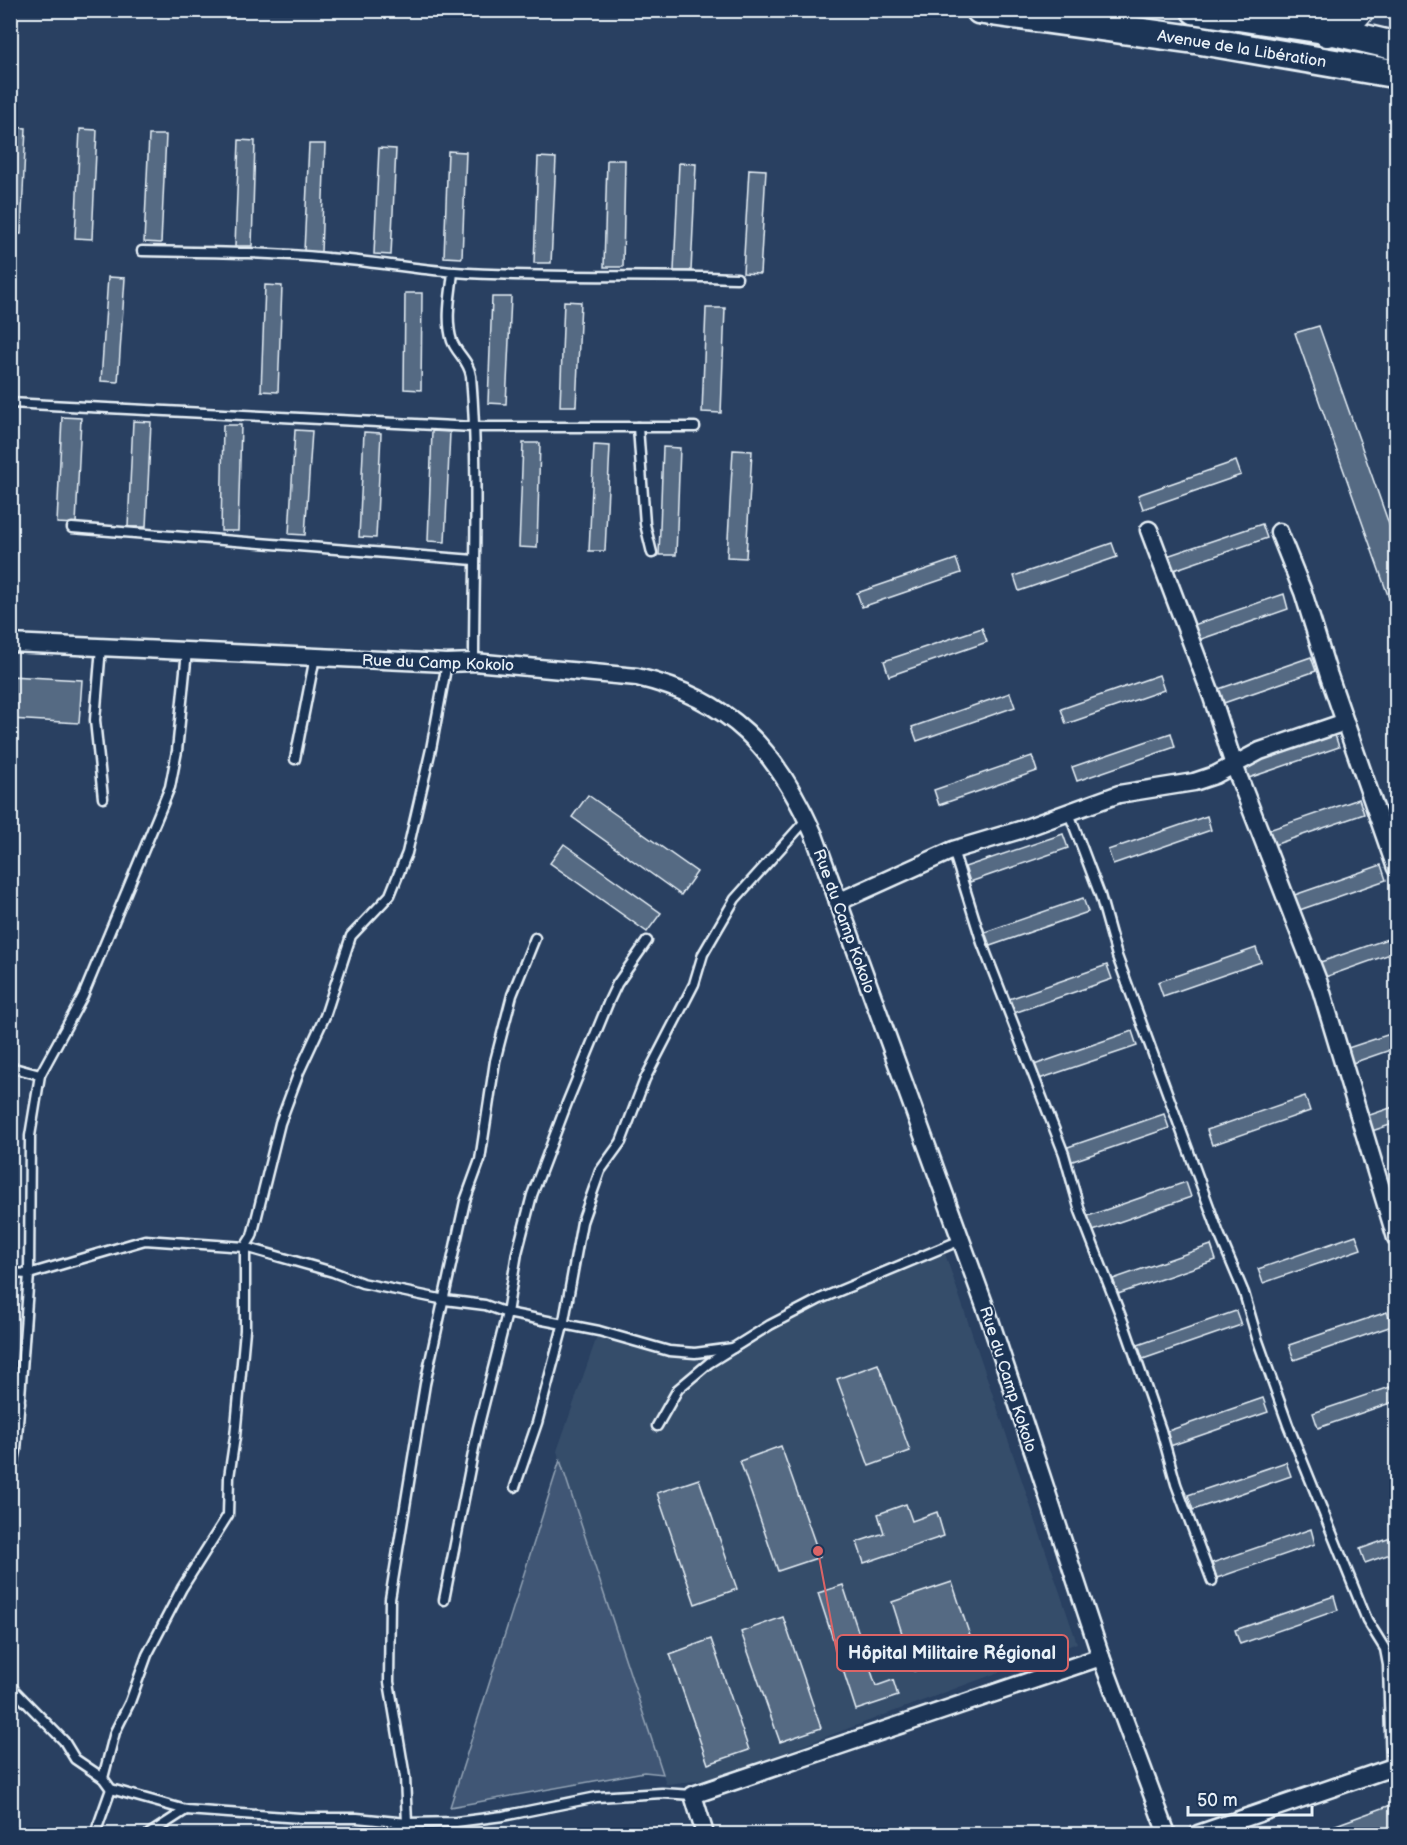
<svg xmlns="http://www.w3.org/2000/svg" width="1407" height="1845" font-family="'Balsamiq Sans',sans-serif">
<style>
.built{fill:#364d6b}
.green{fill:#415774;stroke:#94a4b6;stroke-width:1.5}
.building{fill:#556a83;stroke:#e8f1f8;stroke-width:1.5}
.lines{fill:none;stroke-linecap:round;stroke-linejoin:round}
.lane-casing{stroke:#e8f1f8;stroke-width:13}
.street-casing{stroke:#e8f1f8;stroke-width:21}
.primary-casing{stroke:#e8f1f8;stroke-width:32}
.highway-casing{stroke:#e8f1f8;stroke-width:36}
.lane{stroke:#1d3557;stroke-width:8}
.street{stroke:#1d3557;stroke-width:16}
.primary{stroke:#1d3557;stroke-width:27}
.highway{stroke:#1d3557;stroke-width:32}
.labels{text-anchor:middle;stroke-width:4.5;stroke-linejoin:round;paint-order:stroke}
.street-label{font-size:16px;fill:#e8f1f8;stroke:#1d3557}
.leader{fill:none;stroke:#db6466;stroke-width:2}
.callout-dot{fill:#db6466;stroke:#1d3557;stroke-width:2}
.callout{fill:#1d3557;stroke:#db6466;stroke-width:2}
.callout-label{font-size:18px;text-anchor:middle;font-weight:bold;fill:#e8f1f8}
</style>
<rect width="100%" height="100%" fill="#294061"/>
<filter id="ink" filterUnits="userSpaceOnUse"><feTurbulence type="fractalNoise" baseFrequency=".0167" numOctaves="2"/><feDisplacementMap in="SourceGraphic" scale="12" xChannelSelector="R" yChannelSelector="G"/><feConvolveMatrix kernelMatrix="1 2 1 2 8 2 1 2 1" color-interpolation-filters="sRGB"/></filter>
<g filter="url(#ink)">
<polygon class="built" points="943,1248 1077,1643 713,1779 666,1784 557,1451 599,1331 669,1351 733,1348 770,1325"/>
<polygon class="green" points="560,1460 663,1774 644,1772 450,1807"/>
<g class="building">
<polygon points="10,127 26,128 21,234 10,234"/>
<polygon points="80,129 97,130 92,239 75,238"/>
<polygon points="149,135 166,135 161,243 144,242"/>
<polygon points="239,140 255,141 252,246 235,246"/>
<polygon points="309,144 325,144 321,252 304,251"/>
<polygon points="379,148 396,149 391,255 374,254"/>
<polygon points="448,151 466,152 462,258 444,257"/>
<polygon points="538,157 556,158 551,263 534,263"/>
<polygon points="607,160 625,160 623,267 604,267"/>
<polygon points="679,163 696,164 691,271 674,271"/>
<polygon points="749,169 766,170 760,274 743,273"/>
<polygon points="108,277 125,278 118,382 101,381"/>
<polygon points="265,285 282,286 278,392 261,391"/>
<polygon points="405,293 422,293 421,390 404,389"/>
<polygon points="492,297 511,297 506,404 488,403"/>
<polygon points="564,301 581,302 576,406 560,406"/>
<polygon points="706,308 725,308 721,413 702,412"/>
<polygon points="1319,326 1396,544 1396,618 1295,333"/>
<polygon points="62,417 81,418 76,524 57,523"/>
<polygon points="133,421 151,422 146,527 128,527"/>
<polygon points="223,425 241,425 238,531 221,531"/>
<polygon points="295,430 312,431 305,535 289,534"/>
<polygon points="432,431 450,432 445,542 428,541"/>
<polygon points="364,432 381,433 376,538 359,537"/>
<polygon points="523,443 540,443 537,548 519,547"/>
<polygon points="594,445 610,446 605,551 589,551"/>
<polygon points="663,447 680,448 676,555 659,555"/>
<polygon points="733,450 752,451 746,558 727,557"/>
<polygon points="1236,461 1241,475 1143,509 1138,495"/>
<polygon points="1262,524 1267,538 1168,572 1164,557"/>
<polygon points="1112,543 1117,557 1019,591 1014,576"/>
<polygon points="956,559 961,573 862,607 857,593"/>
<polygon points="1284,594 1288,609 1190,643 1185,628"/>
<polygon points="982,628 987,642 889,676 884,661"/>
<polygon points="1311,657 1316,671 1218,705 1213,691"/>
<polygon points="1159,675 1164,690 1066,724 1061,709"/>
<polygon points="10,676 82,680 79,723 10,719"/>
<polygon points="1010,693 1015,707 917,741 912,727"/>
<polygon points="1334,732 1339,747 1240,781 1236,766"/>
<polygon points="1171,733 1175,747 1077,781 1072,767"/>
<polygon points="1032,756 1037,771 939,805 934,790"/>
<polygon points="588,795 697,872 681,895 572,817"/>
<polygon points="1359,799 1364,814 1265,848 1260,833"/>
<polygon points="1207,816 1211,830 1113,864 1108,850"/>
<polygon points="1063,834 1068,848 970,882 965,867"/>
<polygon points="564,844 661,913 647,932 550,863"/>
<polygon points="1381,865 1386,880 1288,914 1283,899"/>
<polygon points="1083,898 1088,912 990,946 985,932"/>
<polygon points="1396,936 1396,952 1314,981 1309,966"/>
<polygon points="1256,948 1261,962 1163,996 1158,982"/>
<polygon points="1107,965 1112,979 1014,1013 1009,999"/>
<polygon points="1132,1031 1137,1046 1039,1079 1034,1065"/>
<polygon points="1396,1032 1396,1048 1341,1067 1336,1052"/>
<polygon points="1305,1096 1310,1111 1212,1145 1207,1130"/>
<polygon points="1396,1106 1396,1123 1366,1133 1361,1118"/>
<polygon points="1164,1114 1169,1128 1070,1162 1065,1148"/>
<polygon points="1396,1180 1396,1196 1390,1198 1385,1184"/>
<polygon points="1186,1182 1191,1197 1093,1231 1088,1216"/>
<polygon points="1356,1235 1361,1249 1263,1283 1258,1269"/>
<polygon points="1211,1245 1216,1260 1118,1294 1113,1279"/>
<polygon points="1236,1311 1241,1325 1143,1359 1138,1345"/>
<polygon points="1387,1312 1392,1326 1294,1360 1289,1345"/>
<polygon points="878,1364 910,1451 869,1466 837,1379"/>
<polygon points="1396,1385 1396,1401 1318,1428 1313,1413"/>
<polygon points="1263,1398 1268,1412 1170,1446 1165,1432"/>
<polygon points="781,1446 820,1557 778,1571 740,1461"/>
<polygon points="1286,1462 1291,1476 1193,1510 1188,1495"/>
<polygon points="699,1479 737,1589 695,1604 657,1493"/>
<polygon points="906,1504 912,1521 937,1512 944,1536 864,1563 857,1542 884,1533 878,1514"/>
<polygon points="1311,1529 1315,1544 1217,1578 1212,1563"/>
<polygon points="1396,1536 1396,1552 1365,1563 1360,1549"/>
<polygon points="952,1582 975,1651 914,1671 892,1602"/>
<polygon points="843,1585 876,1686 893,1680 898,1696 856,1710 818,1593"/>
<polygon points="1334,1596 1338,1610 1240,1644 1235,1630"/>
<polygon points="783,1617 821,1728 780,1742 741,1632"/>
<polygon points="711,1639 749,1750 708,1764 670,1654"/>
<polygon points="1391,1805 1396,1821 1396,1834 1311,1834"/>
</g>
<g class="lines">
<g class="lane-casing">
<g id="lane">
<path d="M 142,251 C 204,252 266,252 328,258 C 370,261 412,269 455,272 C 549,279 643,274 737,278"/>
<path d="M 453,272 C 451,294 445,319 452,341 C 457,354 469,361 471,376 C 479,471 474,567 474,662"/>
<polyline points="10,403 473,427 695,427"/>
<polyline points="638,427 645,524 652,553"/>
<polyline points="72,528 474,560"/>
<polyline points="101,647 95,720 103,798"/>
<polyline points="295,759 315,657"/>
<polyline points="1069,813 1100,895 1117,956 1218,1231 1244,1293 1257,1338 1288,1425 1367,1620 1385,1649 1388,1665 1391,1768"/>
<polyline points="953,850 982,943 1064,1154 1080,1211 1124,1324 1161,1430 1176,1484 1212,1581"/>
<polyline points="10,1067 40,1075"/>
<polyline points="10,1273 29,1274 145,1240 245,1247 333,1272 362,1283 445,1300 485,1305 507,1313 599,1331 669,1351 695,1353 733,1348"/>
<polyline points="10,1403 20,1403"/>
<polyline points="657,1426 678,1389 709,1363 770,1325 820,1299 961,1240"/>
<polyline points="10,1480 16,1451 29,1274 30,1136 40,1075 83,996 170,787 177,751 187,651"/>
<polyline points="515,1487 537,1423 563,1326 582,1222 600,1171 621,1142 645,1079 694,984 703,954 714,935 735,899 807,819"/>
<polyline points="444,1600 478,1428 507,1313 517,1253 532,1195 567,1103 609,1001 617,984 647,941"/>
<polyline points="10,1686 64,1741 75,1759 103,1778 111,1789 186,1810 300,1818 357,1818 407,1823 456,1822 503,1816 597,1797 662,1793 693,1795"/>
<polyline points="103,1778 115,1732 130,1702 147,1655 182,1588 228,1515 229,1477 235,1437 245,1330 245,1247 252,1236 280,1123 299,1072 325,1016 351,936 390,895 407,853 431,749 447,663"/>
<polyline points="407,1823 405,1777 389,1682 390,1599 425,1384 465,1201 480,1160 495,1061 512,995 535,938"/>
<polyline points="95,1834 111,1789"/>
<polyline points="149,1834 186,1810"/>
</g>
</g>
<g class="street-casing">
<g id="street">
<polyline points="1149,530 1212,697 1234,765 1320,986 1396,1238"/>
<polyline points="1279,532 1303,592 1329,676 1396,868"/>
<path d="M 10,643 L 447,663 L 474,662 L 637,677 C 731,699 776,749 814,835 L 990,1320 L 1101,1657 L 1167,1834"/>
<polyline points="838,902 953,850 1020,830 1119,794 1194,782 1215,775 1260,751 1345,722"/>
<polyline points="705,1834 693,1795 1101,1657"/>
<polyline points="1198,1834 1396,1766"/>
</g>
</g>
<g class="primary-casing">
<g id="primary">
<polyline points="980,10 1198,40 1396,74"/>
<polyline points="1195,10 1328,30 1396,46"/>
</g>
</g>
<g class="highway-casing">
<polyline id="highway" points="1328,30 1348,20 1357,10"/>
</g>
<use href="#lane" class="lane"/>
<use href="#street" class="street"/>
<use href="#primary" class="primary"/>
<use href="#highway" class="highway"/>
</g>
</g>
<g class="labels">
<g class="street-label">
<text transform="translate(1242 48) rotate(9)" y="6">Avenue de la Libération</text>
<text transform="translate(438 662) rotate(2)" y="6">Rue du Camp Kokolo</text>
<text transform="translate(845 921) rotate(70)" y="6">Rue du Camp Kokolo</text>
<text transform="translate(1009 1379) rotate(72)" y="6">Rue du Camp Kokolo</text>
</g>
</g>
<path class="leader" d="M818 1551L837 1653"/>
<circle class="callout-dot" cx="818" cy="1551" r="6"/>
<rect class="callout" x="837" y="1635" width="231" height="36" rx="6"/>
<g class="callout-label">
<text x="952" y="1659">Hôpital Militaire Régional</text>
</g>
<rect width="1407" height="1845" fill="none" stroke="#1d3557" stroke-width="36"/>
<rect x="18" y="18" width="1371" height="1809" fill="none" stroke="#e8f1f8" stroke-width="2" filter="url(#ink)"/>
<path d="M1188 1806v9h124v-9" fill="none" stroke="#e8f1f8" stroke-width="3"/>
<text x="1197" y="1806" font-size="18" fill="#e8f1f8" stroke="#1d3557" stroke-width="4.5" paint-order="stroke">50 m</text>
</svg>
